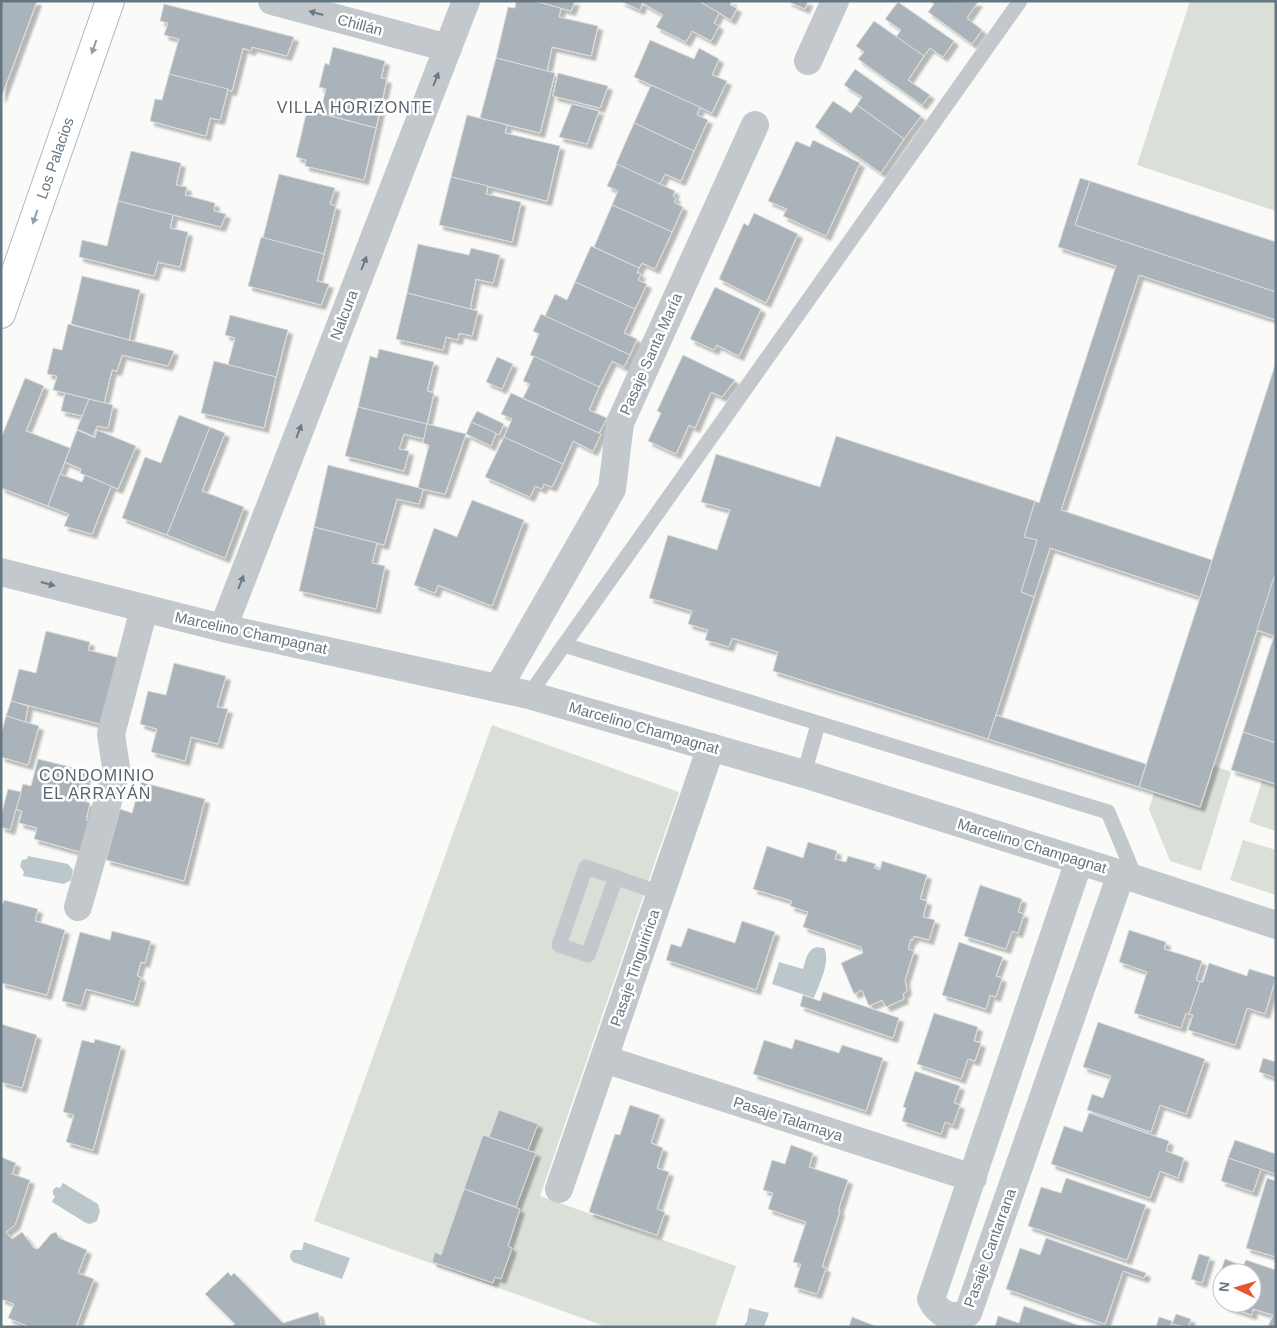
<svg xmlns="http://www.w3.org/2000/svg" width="1277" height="1328" font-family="Helvetica,sans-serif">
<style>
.green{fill:#dadfd7}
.water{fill:#bbc7cb}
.building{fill:#aab3b9;stroke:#dcdcda;filter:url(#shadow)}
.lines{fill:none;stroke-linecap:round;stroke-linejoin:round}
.secondary-casing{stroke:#b3babf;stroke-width:30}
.service{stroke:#c3c8cc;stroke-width:15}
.minor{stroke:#c3c8cc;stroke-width:28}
.secondary{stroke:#fff;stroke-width:28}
.oneway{fill:#6a7a87}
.oneway2{fill:#939fa8}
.labels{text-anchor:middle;stroke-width:5;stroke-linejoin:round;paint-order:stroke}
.street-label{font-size:15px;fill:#657683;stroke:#fff}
.neighbourhood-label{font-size:16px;letter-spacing:1px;fill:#57646e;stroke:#fff}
</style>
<defs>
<filter id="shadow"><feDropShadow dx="4.5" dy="4.5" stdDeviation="1" flood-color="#0004"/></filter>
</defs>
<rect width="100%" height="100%" fill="#fafaf8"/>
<g class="green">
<polygon points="1190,1 1276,1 1276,211 1137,165"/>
<polygon points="492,725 679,792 540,1196 736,1266 715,1327 607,1327 314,1221"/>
<polygon points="1214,766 1231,772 1201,871 1170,861 1149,809 1154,793 1201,808"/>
<polygon points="1262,781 1276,786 1276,831 1249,822"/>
<polygon points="1243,840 1276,850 1276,895 1230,880"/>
</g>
<g class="water">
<polygon points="28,856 68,864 73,870 71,880 64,884 23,876 24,872 20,866 22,860 27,859"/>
<path d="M 816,947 L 824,948 C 831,962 819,984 814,998 L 772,984 L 779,962 L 803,969 C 806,961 806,951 816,947 Z"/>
<polygon points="63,1183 98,1204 100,1211 97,1221 90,1224 86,1223 52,1202 55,1196 53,1195 53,1190 56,1187 60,1188"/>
<path d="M 304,1242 L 350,1258 L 342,1279 L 293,1262 C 289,1257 289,1255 293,1250 L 302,1250 Z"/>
<polygon points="749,1308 769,1313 764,1327 743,1327 747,1321"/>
</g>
<g class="building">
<polygon points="1,1 37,1 1,98"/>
<polygon points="516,1 534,1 561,8 559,17 598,26 591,56 552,47 547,71 496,58 508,7 515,8"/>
<polygon points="535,1 575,1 571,11"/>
<polygon points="620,1 643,1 640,10"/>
<polygon points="643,1 699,1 719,13 714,23 719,26 711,41 692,31 686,42 656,27 663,15 642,3"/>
<polygon points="699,1 732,1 730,5 737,8 731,20"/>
<polygon points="787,1 808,1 805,9"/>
<polygon points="930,1 978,2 967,18 982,30 972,44 928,12 934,4"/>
<polygon points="898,2 954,41 943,57 930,48 924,56 896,37 901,30 885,19"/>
<polygon points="164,4 294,37 287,56 252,47 251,51 243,48 232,91 169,74 179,39 164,35 168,23 160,21"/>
<polygon points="874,21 924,56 908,80 930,95 922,105 858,59 864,52 856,46"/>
<polygon points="650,40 694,59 699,48 719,59 712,75 727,81 712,113 634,77"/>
<polygon points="333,47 385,61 381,78 387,79 376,128 320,113 326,89 319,87 325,63 329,65"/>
<polygon points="496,58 555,73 540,133 480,118"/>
<polygon points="855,69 921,116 904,139 857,105 862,97 844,85"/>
<polygon points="558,73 608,86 600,108 553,96"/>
<polygon points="169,74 228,89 220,120 210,118 206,136 150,121 155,99 162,100"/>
<polygon points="651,85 700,107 697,115 708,120 694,151 634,123"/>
<polygon points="833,101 851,113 857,105 904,139 881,173 815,127"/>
<polygon points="572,104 599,111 587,144 559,137"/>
<polygon points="307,110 376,128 364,180 305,166 306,160 296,157"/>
<polygon points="467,115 507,125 505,133 560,146 547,201 451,177"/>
<polygon points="634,123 694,151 681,181 665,174 660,184 616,164"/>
<polygon points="813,140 860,163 826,236 783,216 787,209 768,201 796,141 810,147"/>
<polygon points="131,151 181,163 176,185 187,187 185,195 215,203 214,211 226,214 221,227 118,201"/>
<polygon points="617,164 675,191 673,196 676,198 674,202 683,207 672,232 612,205 618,191 607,186"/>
<polygon points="279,174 335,188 330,204 336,206 324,254 263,238"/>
<polygon points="451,177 488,186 486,194 521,202 512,242 439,225"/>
<polygon points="1080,178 1090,181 1075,225 1276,292 1276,320 1139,275 1061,510 1212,560 1200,597 1050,548 1034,597 1021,592 1037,540 1024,537 1035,501 1039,503 1116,266 1058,247"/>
<polygon points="1090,181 1276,242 1276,292 1075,225"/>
<polygon points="118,201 173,215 170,228 188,232 180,267 158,262 154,276 79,257 82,240 107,246"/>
<polygon points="612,205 672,232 655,269 642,263 639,268 594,247"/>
<polygon points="754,213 798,234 766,303 719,279 744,223 748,226"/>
<polygon points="261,237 324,254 317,281 329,284 321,305 248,286"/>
<polygon points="418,244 469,255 471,248 500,255 493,283 476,279 470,309 407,293"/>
<polygon points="591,246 639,268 637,273 641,274 638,280 647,284 635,309 575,282"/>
<polygon points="82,276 140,290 129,340 71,324"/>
<polygon points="575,282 635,309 624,333 637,339 630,355 545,316 555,294 567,300"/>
<polygon points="715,287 761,309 739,356 717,345 714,350 690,339"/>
<polygon points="407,293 478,311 472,336 459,333 458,340 446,337 443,350 396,339"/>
<polygon points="541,314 630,355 624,367 612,361 599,387 530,355 539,334 533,331"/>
<polygon points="230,315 288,330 276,377 228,365 235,338 225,335"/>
<polygon points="68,324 129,340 174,351 168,366 122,355 117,371 112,370 104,403 65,393 53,390 57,376 47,374 53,348 62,350"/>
<polygon points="379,349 434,362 427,391 434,393 427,424 358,407 370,356 377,358"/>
<polygon points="683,355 735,380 722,397 711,392 695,428 689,425 676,454 648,441 661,413 657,411"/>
<polygon points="534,356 599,387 589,410 607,418 599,433 523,398 530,384 523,381"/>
<polygon points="497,357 513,364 502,389 486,382"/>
<polygon points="214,361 276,377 264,428 201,413"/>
<polygon points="1276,362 1276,572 1200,807 1139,787"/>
<polygon points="25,378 44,386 26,431 70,448 48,506 1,488 1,438"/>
<polygon points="65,393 89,399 82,416 61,411"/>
<polygon points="511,393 601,434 593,451 573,441 563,464 504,437 512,419 501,414"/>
<polygon points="89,399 113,405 108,428 97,426 93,436 77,429"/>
<polygon points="358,407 427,424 424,439 404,434 399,449 409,451 404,471 345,456"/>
<polygon points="477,411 504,424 499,435 471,422"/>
<polygon points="179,415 210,427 167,535 122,518 145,457 161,463"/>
<polygon points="471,422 496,433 491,446 466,434"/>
<polygon points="427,424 466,434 445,494 418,488 429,445 423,443"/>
<polygon points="210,427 225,433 202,491 244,507 225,558 167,535"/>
<polygon points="77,430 95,438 97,430 136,446 118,489 80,473 81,469 65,462"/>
<polygon points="836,436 1035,501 1024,537 1037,540 1021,592 1034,597 988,739 773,671 778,652 732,638 729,647 705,640 708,630 688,624 692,611 649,598 668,535 717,550 730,510 701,502 716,454 820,487"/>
<polygon points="504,437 563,464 552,487 544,484 542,489 535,486 530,497 485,477"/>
<polygon points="328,465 423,489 419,504 397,499 384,545 314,527"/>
<polygon points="60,474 82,482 85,475 111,486 92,534 64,526 69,514 48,506"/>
<polygon points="472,500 524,520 492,606 438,585 435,593 414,585 434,528 457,537"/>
<polygon points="314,527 377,543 372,563 385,566 376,609 299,591"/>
<polygon points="1273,580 1276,580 1276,743 1243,732 1274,636 1257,630"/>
<polygon points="46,631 90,642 88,650 120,658 103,725 11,701 19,669 36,673"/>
<polygon points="174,663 226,676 217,707 228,709 218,744 191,737 185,761 151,752 157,729 140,724 148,691 166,695"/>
<polygon points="11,701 28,706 25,722 6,716"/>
<polygon points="996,715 1146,764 1139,787 988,739"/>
<polygon points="6,716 39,726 28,765 1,757 1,734"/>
<polygon points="1243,732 1276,743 1276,784 1231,770"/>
<polygon points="38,759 87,771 80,800 90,803 86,820 91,822 83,853 34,839 37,828 19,823 22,811 16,809 23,784 31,786"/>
<polygon points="141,782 205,799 184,881 106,860 120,809 132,813"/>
<polygon points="8,789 21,792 10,830 1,827 1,816"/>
<polygon points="808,842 837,851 835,859 846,862 848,856 876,864 874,868 880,870 882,861 927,875 920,899 927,901 923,917 935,920 929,940 914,936 913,940 911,939 908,949 914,951 905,980 907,991 903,994 904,999 886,1007 882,1000 869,1006 862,990 854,994 841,963 863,953 861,947 803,927 808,912 790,906 792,901 753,889 767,846 803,858"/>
<polygon points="980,885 1022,899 1018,912 1024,914 1018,933 1012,931 1006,949 964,936"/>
<polygon points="4,900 38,909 35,921 65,930 47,995 1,983 1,908"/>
<polygon points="742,921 775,932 756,990 666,960 671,944 681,947 688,928 735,943"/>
<polygon points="1129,930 1166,942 1164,949 1202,961 1196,980 1200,982 1189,1014 1186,1013 1181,1028 1134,1013 1147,972 1119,962"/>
<polygon points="112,931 151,941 145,963 141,962 137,976 141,977 134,1002 86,989 81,1006 62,1001 80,932 110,940"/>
<polygon points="959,942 1003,957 996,976 1002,978 996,997 990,995 986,1009 942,995"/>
<polygon points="1209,963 1247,976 1249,969 1276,977 1265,1014 1247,1008 1235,1045 1188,1030 1193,1015 1189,1014 1200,982 1203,982"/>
<polygon points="823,992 899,1018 893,1038 800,1006 803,995 820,1001"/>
<polygon points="934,1013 978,1027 974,1041 981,1043 975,1061 968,1059 961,1079 917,1064"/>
<polygon points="1098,1022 1205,1059 1186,1114 1160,1105 1151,1132 1087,1110 1092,1094 1103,1098 1111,1076 1083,1067"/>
<polygon points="1,1024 37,1035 22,1088 1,1082"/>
<polygon points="95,1039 121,1046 93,1150 66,1142 74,1115 63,1112 82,1040 94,1043"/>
<polygon points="795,1039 839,1053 842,1045 883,1058 866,1111 753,1074 764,1040 792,1049"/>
<polygon points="1263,1058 1276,1062 1276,1078 1259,1072"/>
<polygon points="915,1071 960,1086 954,1103 960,1105 953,1125 945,1122 941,1134 902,1121 906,1108 903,1107"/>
<polygon points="630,1105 660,1115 651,1143 663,1148 657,1168 669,1172 657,1209 665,1212 657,1235 589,1212 615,1134 620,1135"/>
<polygon points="499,1110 538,1124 528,1150 489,1137"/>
<polygon points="1089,1113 1169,1141 1166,1151 1184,1158 1178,1178 1160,1171 1150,1198 1051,1164 1064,1126 1082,1132"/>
<polygon points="483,1135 536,1153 516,1207 464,1189"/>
<polygon points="1235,1140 1276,1154 1276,1174 1228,1158"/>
<polygon points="791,1145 813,1153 809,1167 848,1180 838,1211 840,1211 822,1267 826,1268 817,1294 794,1287 801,1264 793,1262 806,1222 768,1209 773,1193 763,1190 772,1160 785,1164"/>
<polygon points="1,1157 16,1163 12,1174 30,1180 15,1225 6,1232 12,1239 22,1232 34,1248 38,1249 51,1234 56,1232 59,1238 87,1250 78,1273 94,1279 76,1327 30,1327 8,1318 14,1304 1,1299"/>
<polygon points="1228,1158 1261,1169 1253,1192 1221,1181"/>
<polygon points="1066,1178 1146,1205 1127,1260 1028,1226 1041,1187 1061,1193"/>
<polygon points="1267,1178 1276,1181 1276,1257 1246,1248"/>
<polygon points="464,1189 520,1209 508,1246 512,1248 501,1279 495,1277 493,1283 432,1262 435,1252 441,1255"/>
<polygon points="1046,1238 1146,1273 1144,1278 1123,1271 1105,1324 1006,1289 1020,1248 1040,1255"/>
<polygon points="1199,1254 1210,1257 1202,1283 1191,1279"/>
<polygon points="1225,1259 1243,1266 1246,1260 1276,1270 1276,1327 1268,1327 1273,1315 1253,1309 1252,1315 1224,1306 1225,1303 1252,1303 1252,1273 1222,1273 1222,1297 1213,1294"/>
<polygon points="228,1272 231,1276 234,1273 283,1323 318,1312 322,1327 231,1327 235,1324 205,1294"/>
<polygon points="1024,1306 1083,1327 995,1327 998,1316 1019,1323"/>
<polygon points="1176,1314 1191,1319 1188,1327 1172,1324"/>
<polygon points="852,1317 878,1327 849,1327"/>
<polygon points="1159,1317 1172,1321 1170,1327 1156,1327"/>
</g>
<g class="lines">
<g class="secondary-casing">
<g id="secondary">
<path id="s1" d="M 1,314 L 110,1"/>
</g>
</g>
<g class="service">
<polyline points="564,645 1020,1"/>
<polyline points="529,695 564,645 1108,812 1136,879"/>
<polyline points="804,774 818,724"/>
<polyline points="616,877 588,955 559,945 586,867 660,893"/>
</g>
<g class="minor">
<polyline points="272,1 448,48"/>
<polyline points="808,61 835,1"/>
<polyline points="1,572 223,628 529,695 804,774 1121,874 1276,925"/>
<polyline points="223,628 466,1"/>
<polyline points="498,688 612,489 620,423 755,125"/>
<path d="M 1079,861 L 931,1299 C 939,1315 952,1320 968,1313 L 1121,874"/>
<polyline points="78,907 115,776 116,767 111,734 144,609"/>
<polyline points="604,1059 973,1178"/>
<polyline points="559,1189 711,747"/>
</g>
<use href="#secondary" class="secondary"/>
</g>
<defs><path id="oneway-solid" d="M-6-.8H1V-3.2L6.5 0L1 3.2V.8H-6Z" transform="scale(1.25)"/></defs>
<g class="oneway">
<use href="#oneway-solid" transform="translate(316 13) rotate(-165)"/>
<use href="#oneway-solid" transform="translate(436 79) rotate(-69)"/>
<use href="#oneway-solid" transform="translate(364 263) rotate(-69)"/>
<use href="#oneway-solid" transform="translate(299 431) rotate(-69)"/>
<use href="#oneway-solid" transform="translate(241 582) rotate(-69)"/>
<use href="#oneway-solid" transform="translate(48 584) rotate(15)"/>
</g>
<g class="oneway2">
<use href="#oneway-solid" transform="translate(94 47) rotate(109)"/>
<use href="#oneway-solid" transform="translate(35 217) rotate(109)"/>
</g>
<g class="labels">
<g class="street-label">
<text transform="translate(360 25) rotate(15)" y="5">Chillán</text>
<text dy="5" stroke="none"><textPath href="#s1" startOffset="165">Los Palacios</textPath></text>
<text transform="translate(344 315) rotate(-69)" y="5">Nalcura</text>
<text transform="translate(651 354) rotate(-66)" y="5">Pasaje Santa María</text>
<text transform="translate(251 633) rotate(12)" y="5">Marcelino Champagnat</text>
<text transform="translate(644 728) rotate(16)" y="5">Marcelino Champagnat</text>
<text transform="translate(1032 846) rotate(17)" y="5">Marcelino Champagnat</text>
<text transform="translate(635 968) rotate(-71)" y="5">Pasaje Tinguiririca</text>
<text transform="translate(788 1119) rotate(18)" y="5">Pasaje Talamaya</text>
<text transform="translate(990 1248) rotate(-70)" y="5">Pasaje Cantarrana</text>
</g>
<g class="neighbourhood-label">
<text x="355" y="113">VILLA HORIZONTE</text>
<text x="97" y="781">CONDOMINIO<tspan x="97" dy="18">EL ARRAYÁN</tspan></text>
</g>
</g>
<rect width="1277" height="1328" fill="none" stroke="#657683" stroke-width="5"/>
<g transform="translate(1237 1288) rotate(275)"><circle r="24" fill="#ffffff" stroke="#c1c8cd"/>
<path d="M0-4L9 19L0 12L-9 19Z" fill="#e4572e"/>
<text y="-8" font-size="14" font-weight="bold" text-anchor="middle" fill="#657683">N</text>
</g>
</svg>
